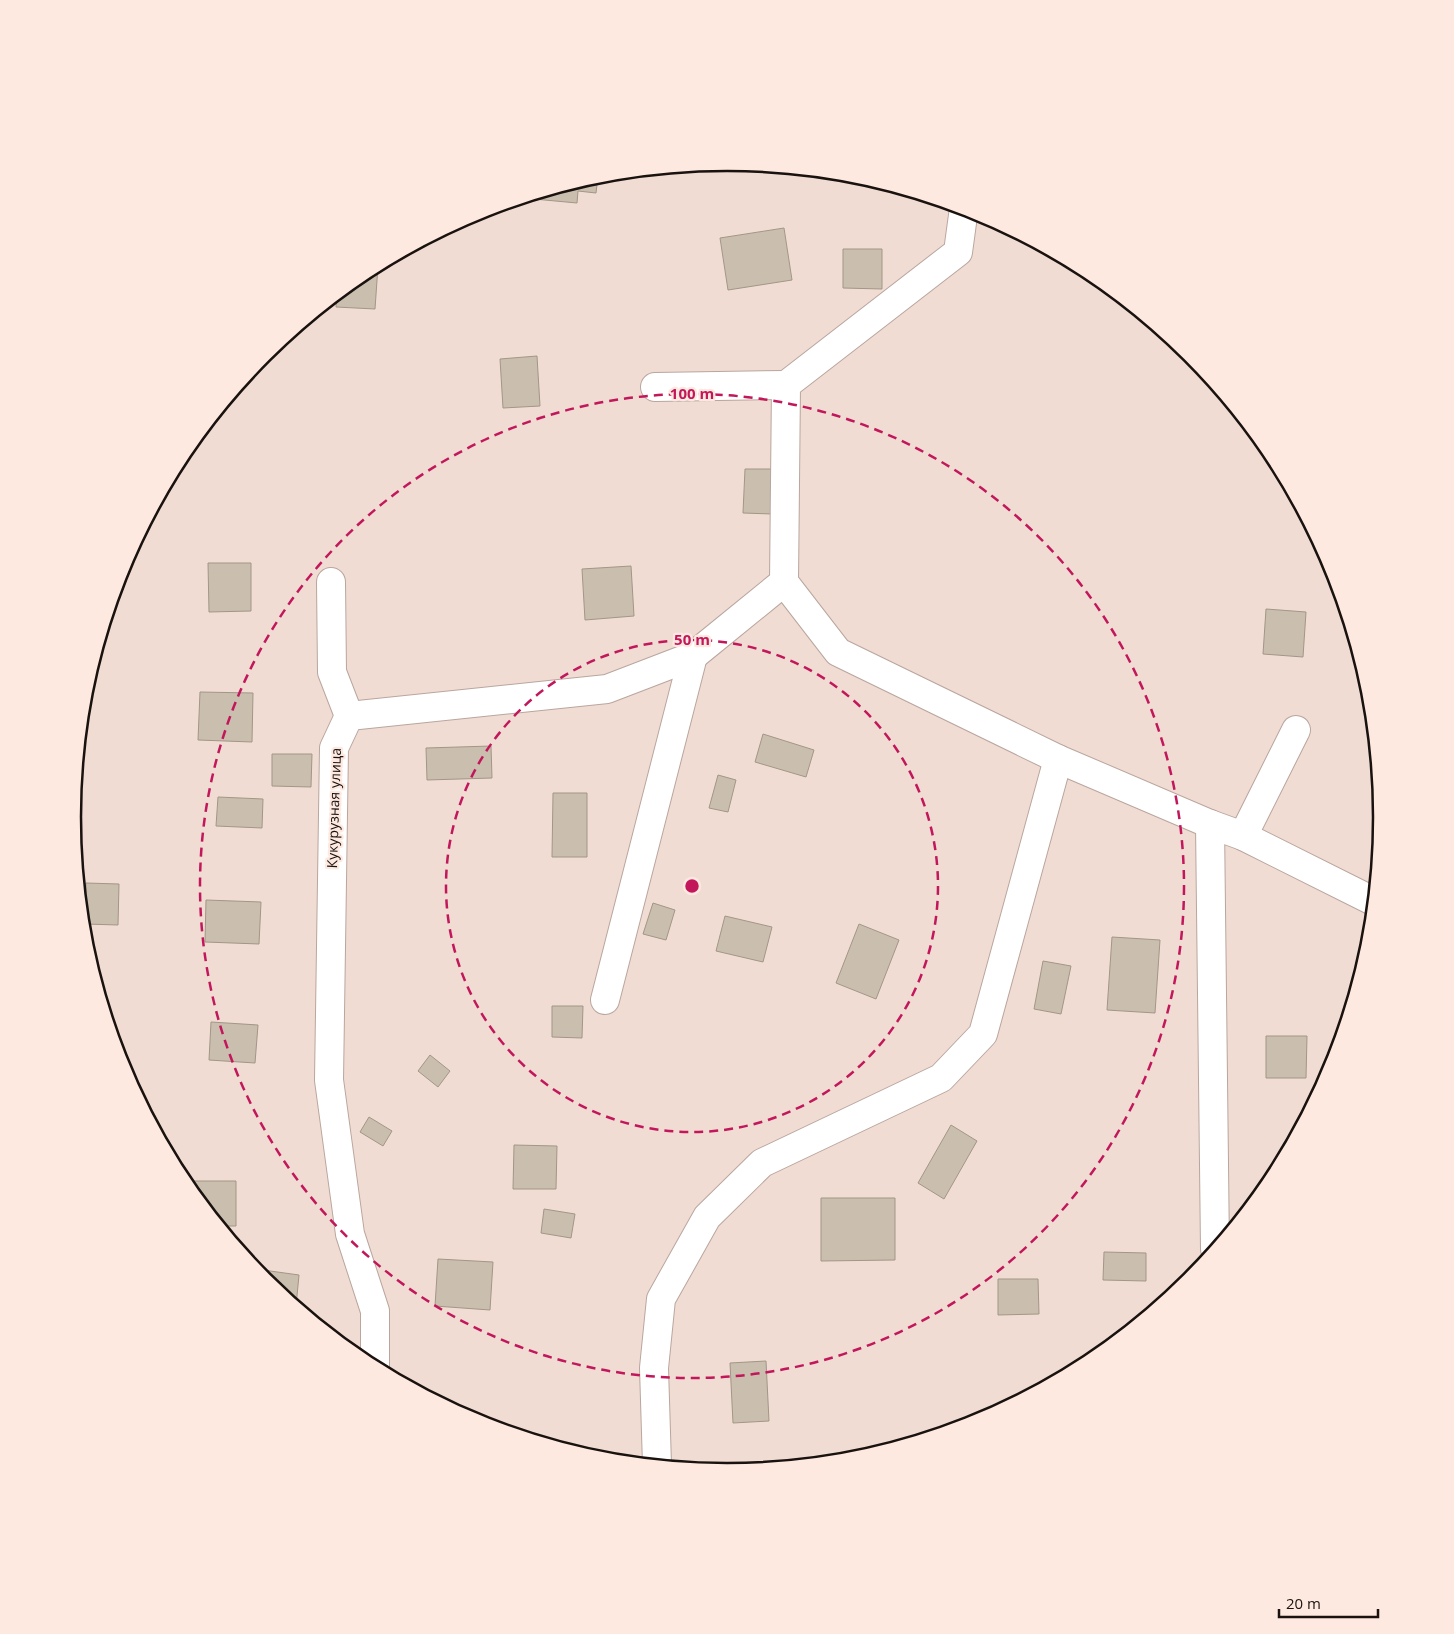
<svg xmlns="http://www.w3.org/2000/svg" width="1454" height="1634" font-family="'Open Sans',sans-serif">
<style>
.building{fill:#cabeae;stroke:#a29687}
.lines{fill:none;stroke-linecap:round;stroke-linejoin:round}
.minor-casing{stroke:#b9a69e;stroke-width:30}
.minor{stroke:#fff;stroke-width:28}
.ring{fill:none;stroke:#c2185b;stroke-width:2.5;stroke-dasharray:9 6}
.labels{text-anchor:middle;stroke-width:4.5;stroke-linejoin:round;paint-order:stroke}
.street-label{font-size:14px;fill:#19120f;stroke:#fee9e0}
.rim{fill:none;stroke:#19120f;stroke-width:2.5}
.centre{fill:#c2185b;stroke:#fee9e0;stroke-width:2.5}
.ring-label{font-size:15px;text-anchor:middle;font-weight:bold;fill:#c2185b;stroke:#fee9e0;stroke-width:4.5;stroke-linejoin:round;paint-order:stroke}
</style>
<rect width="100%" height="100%" fill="#f0dcd3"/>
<g class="building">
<polygon points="598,176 596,193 578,191 577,203 523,198"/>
<polygon points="784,228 792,280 728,290 720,238"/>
<polygon points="843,249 882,249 882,289 843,288"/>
<polygon points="378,266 375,309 336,307 337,294 364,273"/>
<polygon points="537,356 540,406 503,408 500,359"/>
<polygon points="745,469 773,469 772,514 743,513"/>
<polygon points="208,563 251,563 251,611 209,612"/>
<polygon points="631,566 634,616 585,620 582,569"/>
<polygon points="1266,609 1306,612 1303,657 1263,654"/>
<polygon points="200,692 253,693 252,742 198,740"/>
<polygon points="763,734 814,750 806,777 755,762"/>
<polygon points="491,746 492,778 427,780 426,748"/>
<polygon points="272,754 312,754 311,787 272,786"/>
<polygon points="718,775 736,780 728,812 709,808"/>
<polygon points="553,793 587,793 587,857 552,857"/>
<polygon points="218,797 263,799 262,828 216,826"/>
<polygon points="86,883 119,884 118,925 85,924"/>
<polygon points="206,900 261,902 259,944 205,942"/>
<polygon points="653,903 675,910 666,940 643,934"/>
<polygon points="725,916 772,927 763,962 716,951"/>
<polygon points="859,924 899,940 876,999 836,983"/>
<polygon points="1112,937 1160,940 1155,1013 1107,1010"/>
<polygon points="1043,961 1071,966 1061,1014 1034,1009"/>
<polygon points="552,1006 583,1006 582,1038 552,1037"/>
<polygon points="211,1022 258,1025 255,1063 209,1060"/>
<polygon points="1266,1036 1307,1036 1306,1078 1266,1078"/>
<polygon points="430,1055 450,1071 438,1087 418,1071"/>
<polygon points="369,1117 392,1131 383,1146 360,1132"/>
<polygon points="951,1125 977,1141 944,1199 918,1183"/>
<polygon points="514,1145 557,1146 556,1189 513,1189"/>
<polygon points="183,1181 236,1181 236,1226 220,1226"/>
<polygon points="821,1198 895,1198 895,1260 821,1261"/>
<polygon points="544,1209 575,1214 571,1238 541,1233"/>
<polygon points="1104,1252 1146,1253 1146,1281 1103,1280"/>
<polygon points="438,1259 493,1262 490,1310 435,1306"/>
<polygon points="256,1269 299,1275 296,1306 264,1280"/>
<polygon points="998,1279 1038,1279 1039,1314 998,1315"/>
<polygon points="766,1361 769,1421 733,1423 730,1363"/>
</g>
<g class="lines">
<g class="minor-casing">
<g id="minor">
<polyline points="964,208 958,252 786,385 784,582 838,652 1058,759 1210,824 1243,836 1373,901"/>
<polyline points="655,387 786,385"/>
<polyline points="331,582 332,672 349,716"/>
<polyline points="1210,824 1215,1249"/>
<polyline points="1243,836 1296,730"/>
<polyline points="605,1000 693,656"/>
<polyline points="375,1367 375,1311 350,1234 329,1080 334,748 349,716 607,689 693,656 784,582"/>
<polyline points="657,1465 654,1368 661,1299 707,1217 762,1163 941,1078 983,1034 1058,759"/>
</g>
</g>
<use href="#minor" class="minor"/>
</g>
<g class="ring">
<circle cx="692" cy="886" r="246"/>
<circle cx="692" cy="886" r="492"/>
</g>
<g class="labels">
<g class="street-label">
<text transform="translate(334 808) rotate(-88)" y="5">Кукурузная улица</text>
</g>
</g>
<path d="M0 0H1454V1634H0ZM81 817a646 646 0 1 1 1292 0a646 646 0 1 1-1292 0Z" fill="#fee9e0" fill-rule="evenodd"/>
<path class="rim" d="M81 817a646 646 0 1 1 1292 0a646 646 0 1 1-1292 0Z"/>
<circle cx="692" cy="886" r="8" class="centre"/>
<g class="ring-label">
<text x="692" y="399">100 m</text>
<text x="692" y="645">50 m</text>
</g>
<path d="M1279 1609v8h99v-8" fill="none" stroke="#19120f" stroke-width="2.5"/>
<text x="1286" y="1609" font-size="15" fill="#19120f" stroke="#fee9e0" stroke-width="4" paint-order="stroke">20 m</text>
</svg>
